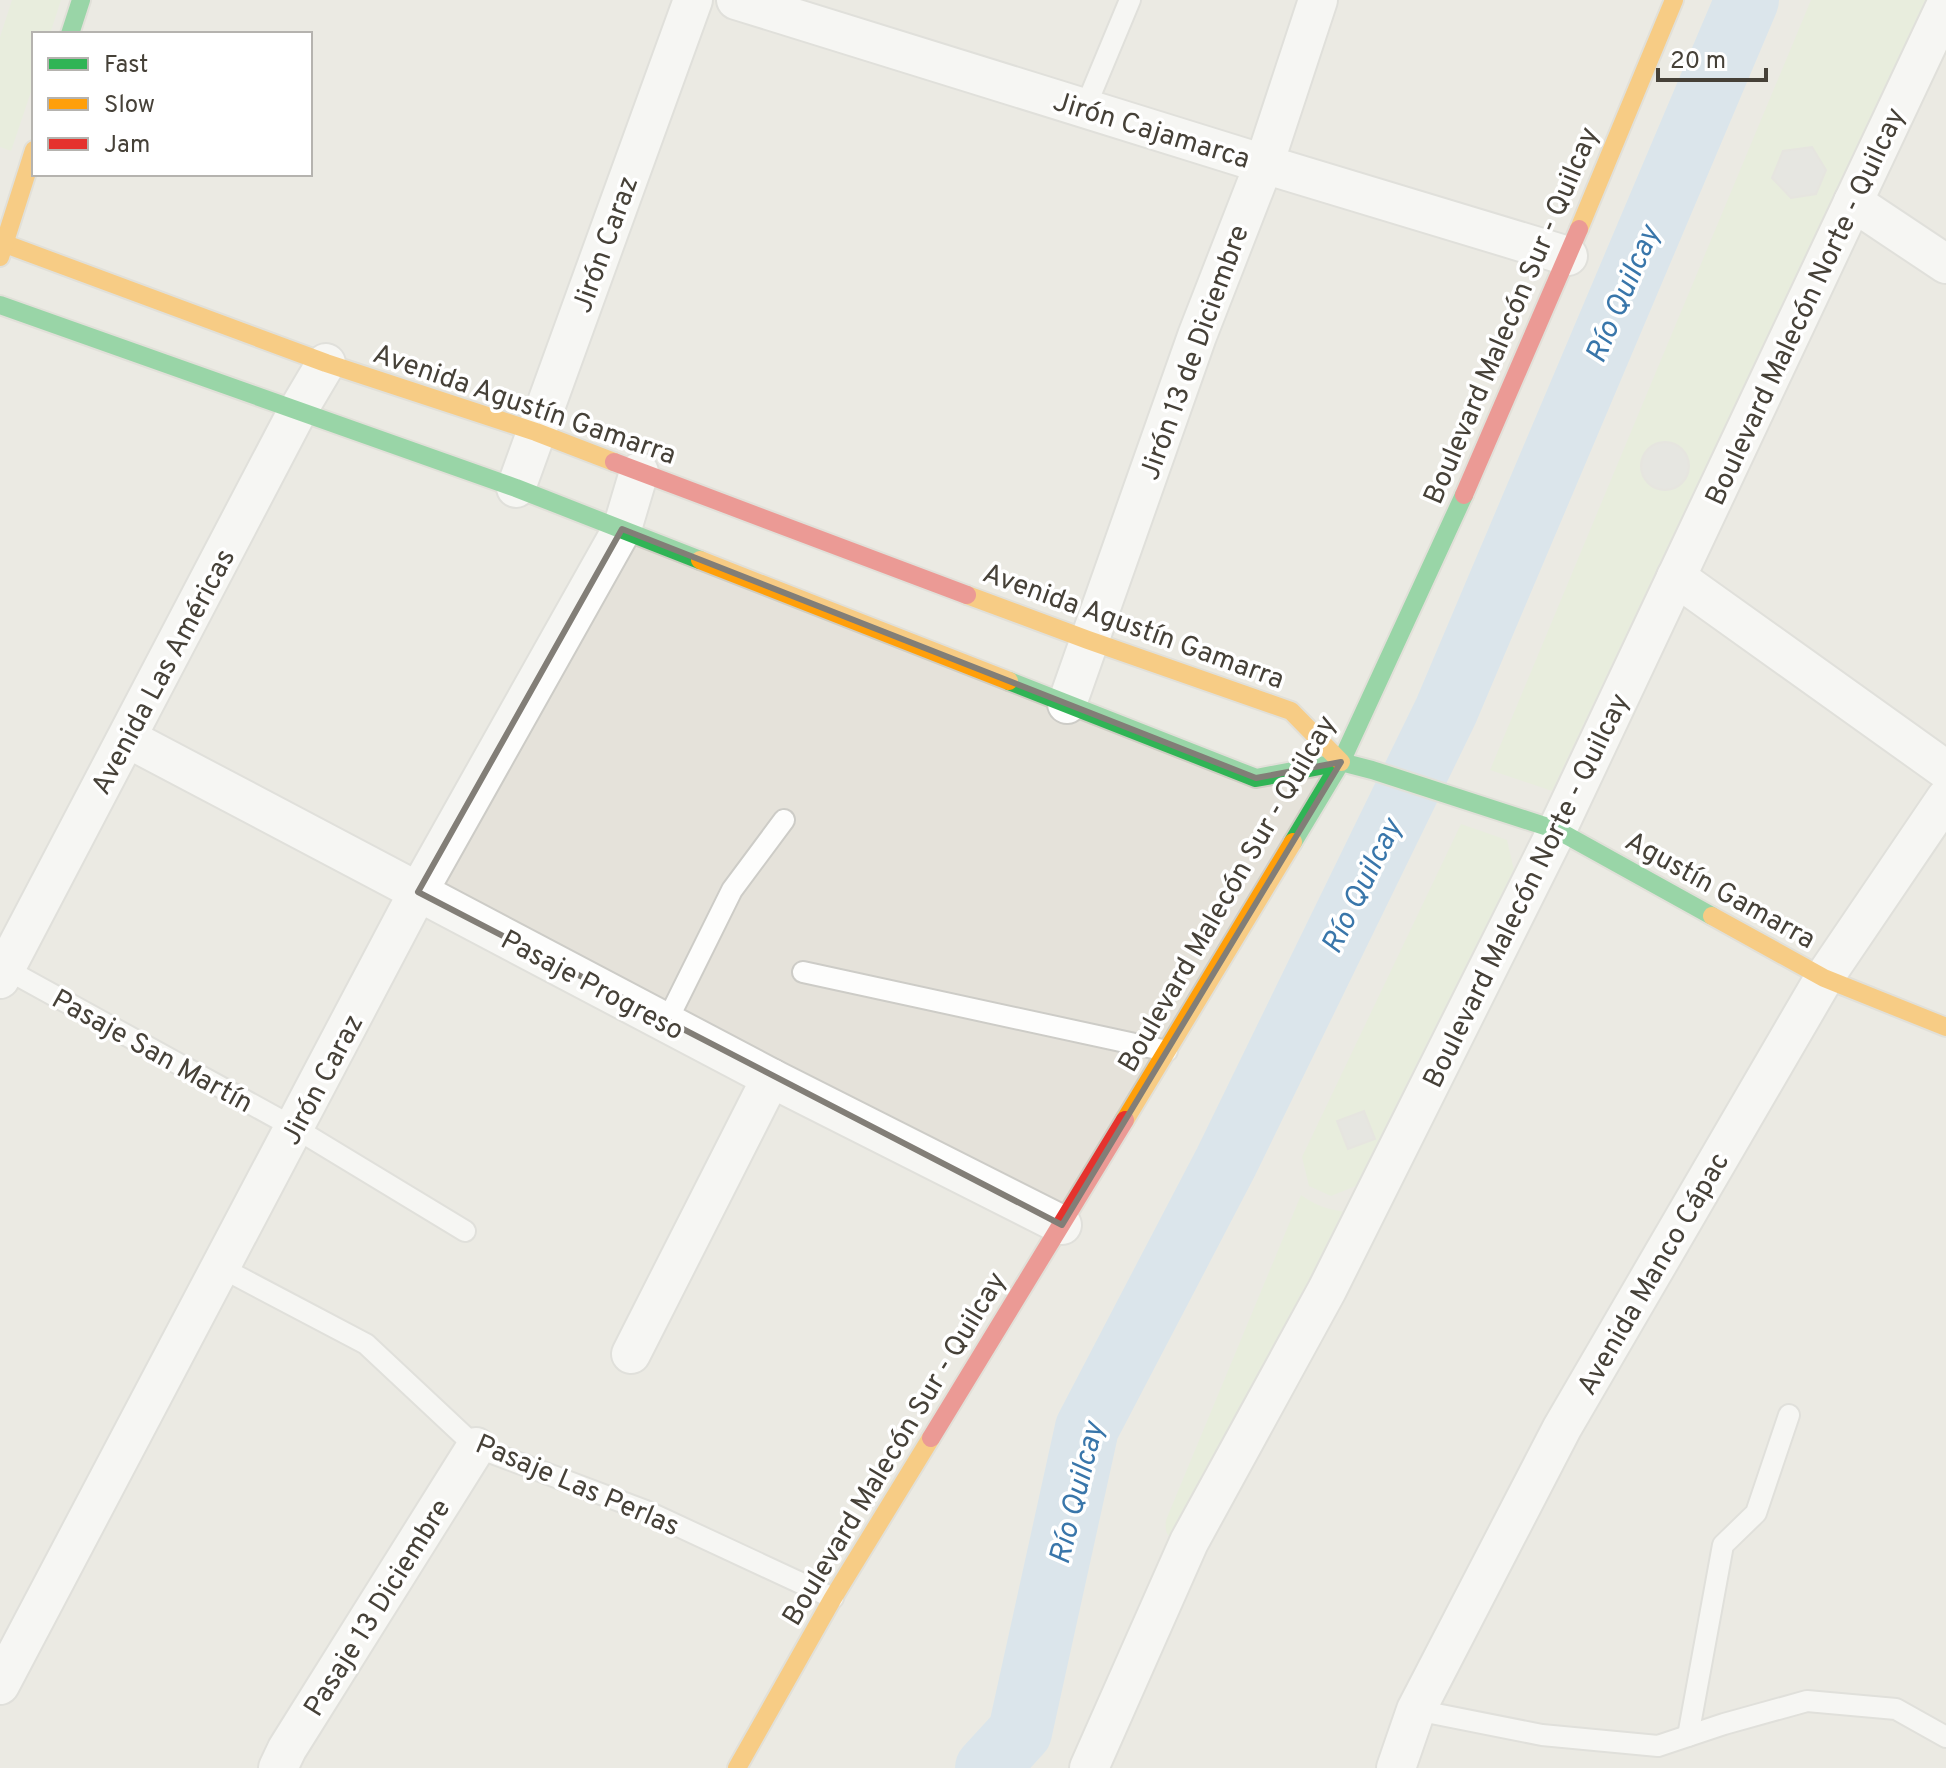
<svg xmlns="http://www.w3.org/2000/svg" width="1946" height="1768" font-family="Overpass,sans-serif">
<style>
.residential{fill:#e5e2da;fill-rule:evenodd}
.green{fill:#dde9cd}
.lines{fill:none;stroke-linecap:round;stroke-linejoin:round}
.river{stroke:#c0d8eb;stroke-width:64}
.building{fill:#dad9d4;stroke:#d9d7d1;stroke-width:2}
.lane-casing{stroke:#cdccc7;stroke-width:24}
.street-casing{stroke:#cdccc7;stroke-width:42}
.fast-casing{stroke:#cfcdc3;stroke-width:22}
.slow-casing{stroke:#cfcdc3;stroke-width:22}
.jam-casing{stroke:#cfcdc3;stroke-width:22}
.lane{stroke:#fdfdfc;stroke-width:20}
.street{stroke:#fdfdfc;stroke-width:38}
.fast{stroke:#30b455;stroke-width:18}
.slow{stroke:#ff9f0a;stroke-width:18}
.jam{stroke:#e5322d;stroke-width:18}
.marked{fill:none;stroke:#827e77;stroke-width:6;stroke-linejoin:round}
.labels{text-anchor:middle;stroke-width:7;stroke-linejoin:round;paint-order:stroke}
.street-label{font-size:28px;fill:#464138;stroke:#fff}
.water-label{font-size:30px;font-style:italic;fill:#3976aa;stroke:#fff}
</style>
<rect width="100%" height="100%" fill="#f1f0eb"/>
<path class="residential" d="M 0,0 L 1946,0 L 1946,1768 L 0,1768 ZM 34,34 L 310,34 L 310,174 L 34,174 Z"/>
<g class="green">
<polygon points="12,0 61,0 50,34 34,34 34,83 11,151 0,147 0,37"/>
<polygon points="1811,0 1927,0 1552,791 1490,770"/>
<polygon points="1461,824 1507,840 1514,870 1361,1184 1331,1196 1309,1186 1302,1157"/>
<path d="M 1301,1195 C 1316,1206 1330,1210 1348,1212 L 1174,1539 C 1165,1535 1165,1529 1166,1520 Z"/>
</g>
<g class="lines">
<polyline class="river" points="987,1768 1020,1732 1087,1428 1226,1162 1446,711 1747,0"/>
</g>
<g class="building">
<polygon points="1812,147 1826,170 1816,194 1791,198 1772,178 1783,151"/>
<circle cx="1665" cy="466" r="24"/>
<polygon points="1364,1111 1375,1139 1348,1149 1337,1121"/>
</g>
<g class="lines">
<g class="lane-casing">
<g id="lane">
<polyline points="1085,108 1130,0"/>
<polyline points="6,969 295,1128 465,1231"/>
<polyline points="803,972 1167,1051"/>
<polyline points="666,1023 732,890 784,820"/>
<polyline points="220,1267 366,1344 476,1447 646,1511 833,1598"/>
<polyline points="1416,1710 1542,1735 1658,1746 1724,1724 1807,1701 1896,1709 1946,1737"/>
<polyline points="1688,1736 1723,1545 1756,1513 1789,1415"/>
</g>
</g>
<g class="street-casing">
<g id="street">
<polyline points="736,0 1264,164 1568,256"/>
<polyline points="1853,202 1946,264"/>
<polyline points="516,488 693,0"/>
<polyline points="1676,577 1946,770"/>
<polyline points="1067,704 1197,336 1264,164 1318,0"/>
<polyline points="127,738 771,1078 1062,1225"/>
<polyline points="0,979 297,412 326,363"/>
<polyline points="631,1354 771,1078"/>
<polyline points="0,1685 418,892 622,529 639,472"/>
<polyline points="278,1768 287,1749 476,1447"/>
<polyline points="1089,1768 1189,1542 1327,1290 1557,830 1946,5"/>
<polyline points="1396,1768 1416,1710 1562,1428 1824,978 1946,798"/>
</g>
</g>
<g class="fast-casing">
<g id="fast">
<polyline points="70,34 81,0"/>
<polyline points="0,305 516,488 700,560"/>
<polyline points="1009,681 1256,778 1341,762 1372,770 1557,830 1712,916"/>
<polyline points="1293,842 1341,762 1464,495"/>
</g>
</g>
<g class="slow-casing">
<g id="slow">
<polyline points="1579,229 1674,0"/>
<polyline points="0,242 326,363 536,432 614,462"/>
<polyline points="0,257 34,150"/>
<polyline points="700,560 1009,681"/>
<polyline points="967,595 1088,640 1291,711 1341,762"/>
<polyline points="1712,916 1824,978 1946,1027"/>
<polyline points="1125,1120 1293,842"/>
<polyline points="737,1768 833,1598 931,1438"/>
</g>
</g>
<g class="jam-casing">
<g id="jam">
<polyline points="614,462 967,595"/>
<polyline points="1464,495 1579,229"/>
<polyline points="931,1438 1125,1120"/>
</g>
</g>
<use href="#lane" class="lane"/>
<use href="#street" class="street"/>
<use href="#fast" class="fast"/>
<use href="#slow" class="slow"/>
<use href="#jam" class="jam"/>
</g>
<path d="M0 0H1946V1768H0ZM 622,529 L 1256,778 L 1341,762 L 1062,1225 L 418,892 Z" fill="#f1f0eb" fill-opacity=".55" fill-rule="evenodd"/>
<path class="marked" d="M 622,529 L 1256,778 L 1341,762 L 1062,1225 L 418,892 Z"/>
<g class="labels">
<g class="street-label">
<text transform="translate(1152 129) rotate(17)" y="10">Jirón Cajamarca</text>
<text transform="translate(604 244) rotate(-70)" y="10">Jirón Caraz</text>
<text transform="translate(1804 306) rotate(-65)" y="10">Boulevard Malecón Norte - Quilcay</text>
<text transform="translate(1510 315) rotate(-67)" y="10">Boulevard Malecón Sur - Quilcay</text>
<text transform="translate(1193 352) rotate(-70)" y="10">Jirón 13 de Diciembre</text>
<text transform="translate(525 403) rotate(19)" y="10">Avenida Agustín Gamarra</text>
<text transform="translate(1134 625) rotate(20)" y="10">Avenida Agustín Gamarra</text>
<text transform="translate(162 671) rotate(-62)" y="10">Avenida Las Américas</text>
<text transform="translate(1721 889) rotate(29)" y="10">Agustín Gamarra</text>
<text transform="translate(1525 890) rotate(-64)" y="10">Boulevard Malecón Norte - Quilcay</text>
<text transform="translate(1226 893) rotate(-60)" y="10">Boulevard Malecón Sur - Quilcay</text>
<text transform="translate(593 984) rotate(28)" y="10">Pasaje Progreso</text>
<text transform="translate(153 1050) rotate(29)" y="10">Pasaje San Martín</text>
<text transform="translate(321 1079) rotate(-62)" y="10">Jirón Caraz</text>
<text transform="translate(1652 1273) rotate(-60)" y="10">Avenida Manco Cápac</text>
<text transform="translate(893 1448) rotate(-59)" y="10">Boulevard Malecón Sur - Quilcay</text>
<text transform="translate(578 1484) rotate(23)" y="10">Pasaje Las Perlas</text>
<text transform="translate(376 1607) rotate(-58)" y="10">Pasaje 13 Diciembre</text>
</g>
<g class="water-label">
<text transform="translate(1622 294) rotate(-67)" y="10">Río Quilcay</text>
<text transform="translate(1361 886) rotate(-64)" y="10">Río Quilcay</text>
<text transform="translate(1076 1493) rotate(-76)" y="10">Río Quilcay</text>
</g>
</g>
<rect x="32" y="32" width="280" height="144" fill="#ffffff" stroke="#b5b3af" stroke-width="2"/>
<rect x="48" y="58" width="40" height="12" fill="#30b455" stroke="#b5b3af" stroke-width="2"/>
<text x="104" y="72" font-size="24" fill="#464138">Fast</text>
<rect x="48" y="98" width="40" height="12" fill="#ff9f0a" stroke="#b5b3af" stroke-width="2"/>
<text x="104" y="112" font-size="24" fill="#464138">Slow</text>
<rect x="48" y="138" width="40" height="12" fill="#e5322d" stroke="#b5b3af" stroke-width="2"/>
<text x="104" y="152" font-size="24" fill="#464138">Jam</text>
<path d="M1658 68v12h108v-12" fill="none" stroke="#464138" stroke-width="4"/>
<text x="1670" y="68" font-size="24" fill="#464138" stroke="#ffffff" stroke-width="6" paint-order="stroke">20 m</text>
</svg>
